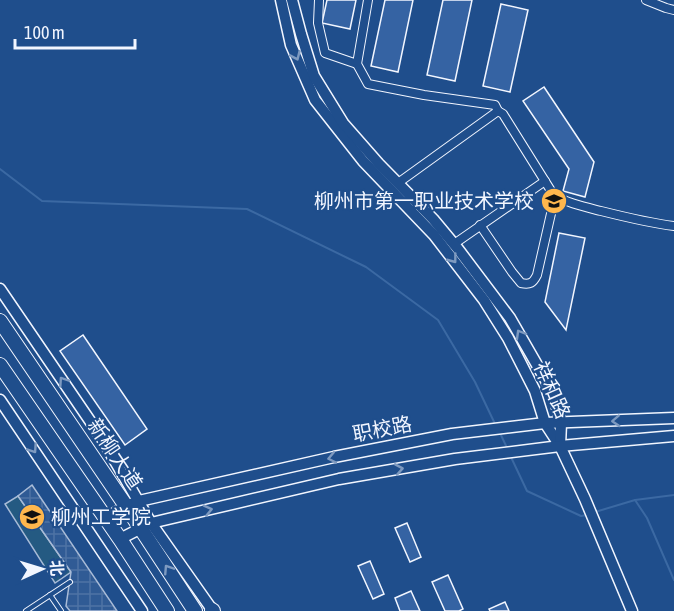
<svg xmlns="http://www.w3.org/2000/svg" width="674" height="611" font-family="'Asap Condensed','Noto Sans SC',sans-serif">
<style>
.grass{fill:#245a82;stroke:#a8bbd7;stroke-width:1.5}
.plaza{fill:url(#plaza-grid);stroke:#a8bbd7;stroke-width:1.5}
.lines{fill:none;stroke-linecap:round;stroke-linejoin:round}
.stream{stroke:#3b69a3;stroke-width:2}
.building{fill:#3563a3;stroke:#f2f6ff;stroke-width:1.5}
.lane-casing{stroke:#f2f6ff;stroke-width:6}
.street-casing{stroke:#f2f6ff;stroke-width:10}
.secondary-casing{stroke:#f2f6ff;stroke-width:13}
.highway-casing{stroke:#f2f6ff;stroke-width:16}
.lane{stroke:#1f4e8c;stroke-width:4}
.street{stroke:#1f4e8c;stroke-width:8}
.secondary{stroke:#1f4e8c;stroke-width:10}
.highway{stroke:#1f4e8c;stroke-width:14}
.oneway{stroke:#7e9ac0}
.labels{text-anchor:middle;stroke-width:4.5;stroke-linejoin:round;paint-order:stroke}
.poi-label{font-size:20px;fill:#f2f6ff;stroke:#1f4e8c;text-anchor:end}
.street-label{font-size:20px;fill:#f2f6ff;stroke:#1f4e8c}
</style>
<defs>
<pattern id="plaza-grid" width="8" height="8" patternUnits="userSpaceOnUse" patternTransform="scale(1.5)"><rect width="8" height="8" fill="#305b95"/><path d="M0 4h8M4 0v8" fill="none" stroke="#4e73a5"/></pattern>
</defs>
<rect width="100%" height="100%" fill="#1f4e8c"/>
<polygon class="grass" points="18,496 71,572 55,583 5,504"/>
<polygon class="plaza" points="32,485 117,611 70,611 66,606 71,572 18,496"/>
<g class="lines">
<g class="stream">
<polyline points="0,169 42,201 247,209 366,267 438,320 475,382 496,426"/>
<polyline points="500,433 508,450"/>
<polyline points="510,455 527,491 581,516 587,515"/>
<polyline points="635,500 647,518 674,580"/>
<polyline points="595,512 635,500 674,495"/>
</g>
</g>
<g class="building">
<polygon points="327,0 356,0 350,29 322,23"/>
<polygon points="385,0 413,0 398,72 371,66"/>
<polygon points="443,0 472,0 455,81 427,75"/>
<polygon points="501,4 528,10 510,92 483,86"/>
<polygon points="544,87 594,162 585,197 563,191 569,169 523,101"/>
<polygon points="559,233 585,238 566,330 545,302"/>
<polygon points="83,335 147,429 125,445 60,351"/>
<polygon points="407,523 421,557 410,562 395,528"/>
<polygon points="370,561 384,594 373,599 358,566"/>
<polygon points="448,575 463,609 459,611 445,611 432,582"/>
<polygon points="411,591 420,611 400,611 395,598"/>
<polygon points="505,602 509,611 490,611 489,609"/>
</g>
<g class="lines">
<g class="lane-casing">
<g id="lane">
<polyline points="50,595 61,611"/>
<polyline points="26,611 70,582"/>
</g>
</g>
<g class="street-casing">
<g id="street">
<polyline points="319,0 318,23 325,53 357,64"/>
<polyline points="368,0 357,64 368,84 424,95 495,105 498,111"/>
<polyline points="646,0 666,8 674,10"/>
<path d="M 398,183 L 498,111 L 503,114 L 553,194 C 566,203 585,207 601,211 C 625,217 649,223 674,226"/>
<path d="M 480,225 L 512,272 L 521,283 C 530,285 533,283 537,275 L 555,196"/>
<polyline points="454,244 545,181"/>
</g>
</g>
<g class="secondary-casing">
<g id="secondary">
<polyline points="281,0 291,45 315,100 363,161 434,235 484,300 508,338 535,391 545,423 560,446 585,499 632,611"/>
<polyline points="292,0 301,34 314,76 343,123 379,164 433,219 458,249 510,318 548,384 555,400 561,423 560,446"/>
<polyline points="0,289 101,437 151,523 213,611"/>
<polyline points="0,400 142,611"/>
<polyline points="105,519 126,506 139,501 334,457 452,434 545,423 674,418"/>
<polyline points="120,539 151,523 339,479 455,459 560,446 674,436"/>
</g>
</g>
<g class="highway-casing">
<g id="highway">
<polyline points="0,321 126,506 195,611"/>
<polyline points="0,365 120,539 167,611"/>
<polyline points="212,610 213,611"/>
</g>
</g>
<use href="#lane" class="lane"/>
<use href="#street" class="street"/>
<use href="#secondary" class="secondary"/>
<use href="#highway" class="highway"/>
</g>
<defs><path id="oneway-chevron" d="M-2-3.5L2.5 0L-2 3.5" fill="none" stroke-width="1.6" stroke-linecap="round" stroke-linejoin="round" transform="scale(1.5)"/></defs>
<g class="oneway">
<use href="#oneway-chevron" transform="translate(296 56) rotate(66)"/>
<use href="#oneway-chevron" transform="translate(453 259) rotate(53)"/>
<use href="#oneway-chevron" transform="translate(520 334) rotate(-120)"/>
<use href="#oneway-chevron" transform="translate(63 381) rotate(-124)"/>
<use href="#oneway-chevron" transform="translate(616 421) rotate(177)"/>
<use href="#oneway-chevron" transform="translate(33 449) rotate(56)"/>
<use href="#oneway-chevron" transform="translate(332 458) rotate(168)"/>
<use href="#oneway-chevron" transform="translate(399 469) rotate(-10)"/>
<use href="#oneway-chevron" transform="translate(208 510) rotate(-13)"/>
<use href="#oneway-chevron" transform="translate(168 569) rotate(-123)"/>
</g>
<defs>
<g id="school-disc" transform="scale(1.35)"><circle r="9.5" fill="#ffb74d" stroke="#1f4e8c"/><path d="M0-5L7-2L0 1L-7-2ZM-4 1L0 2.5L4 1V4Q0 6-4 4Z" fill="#111"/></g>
<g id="university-disc" transform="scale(1.35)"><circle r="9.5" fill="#ffb74d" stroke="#1f4e8c"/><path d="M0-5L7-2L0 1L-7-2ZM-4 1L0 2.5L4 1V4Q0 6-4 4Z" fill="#111"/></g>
</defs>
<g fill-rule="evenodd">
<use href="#school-disc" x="554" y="201"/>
<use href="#university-disc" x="32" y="517"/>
</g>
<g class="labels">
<g class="poi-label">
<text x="534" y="208">柳州市第一职业技术学校</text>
<text x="51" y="524" text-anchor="start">柳州工学院</text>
</g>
<g class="street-label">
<text transform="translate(552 390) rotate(66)" y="7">祥和路</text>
<text transform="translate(382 429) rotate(-11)" y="7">职校路</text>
<text transform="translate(115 454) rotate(56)" y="7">新柳大道</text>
</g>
</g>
<g transform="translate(42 569) rotate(86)" stroke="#1f4e8c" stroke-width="4.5" paint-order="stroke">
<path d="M0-4.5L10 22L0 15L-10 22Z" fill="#f2f6ff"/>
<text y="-9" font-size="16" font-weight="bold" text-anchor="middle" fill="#f2f6ff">北</text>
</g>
<path d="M15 39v9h120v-9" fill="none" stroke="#f2f6ff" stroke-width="3"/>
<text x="24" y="39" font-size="18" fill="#f2f6ff" stroke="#1f4e8c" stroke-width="4.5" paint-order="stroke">100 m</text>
</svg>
